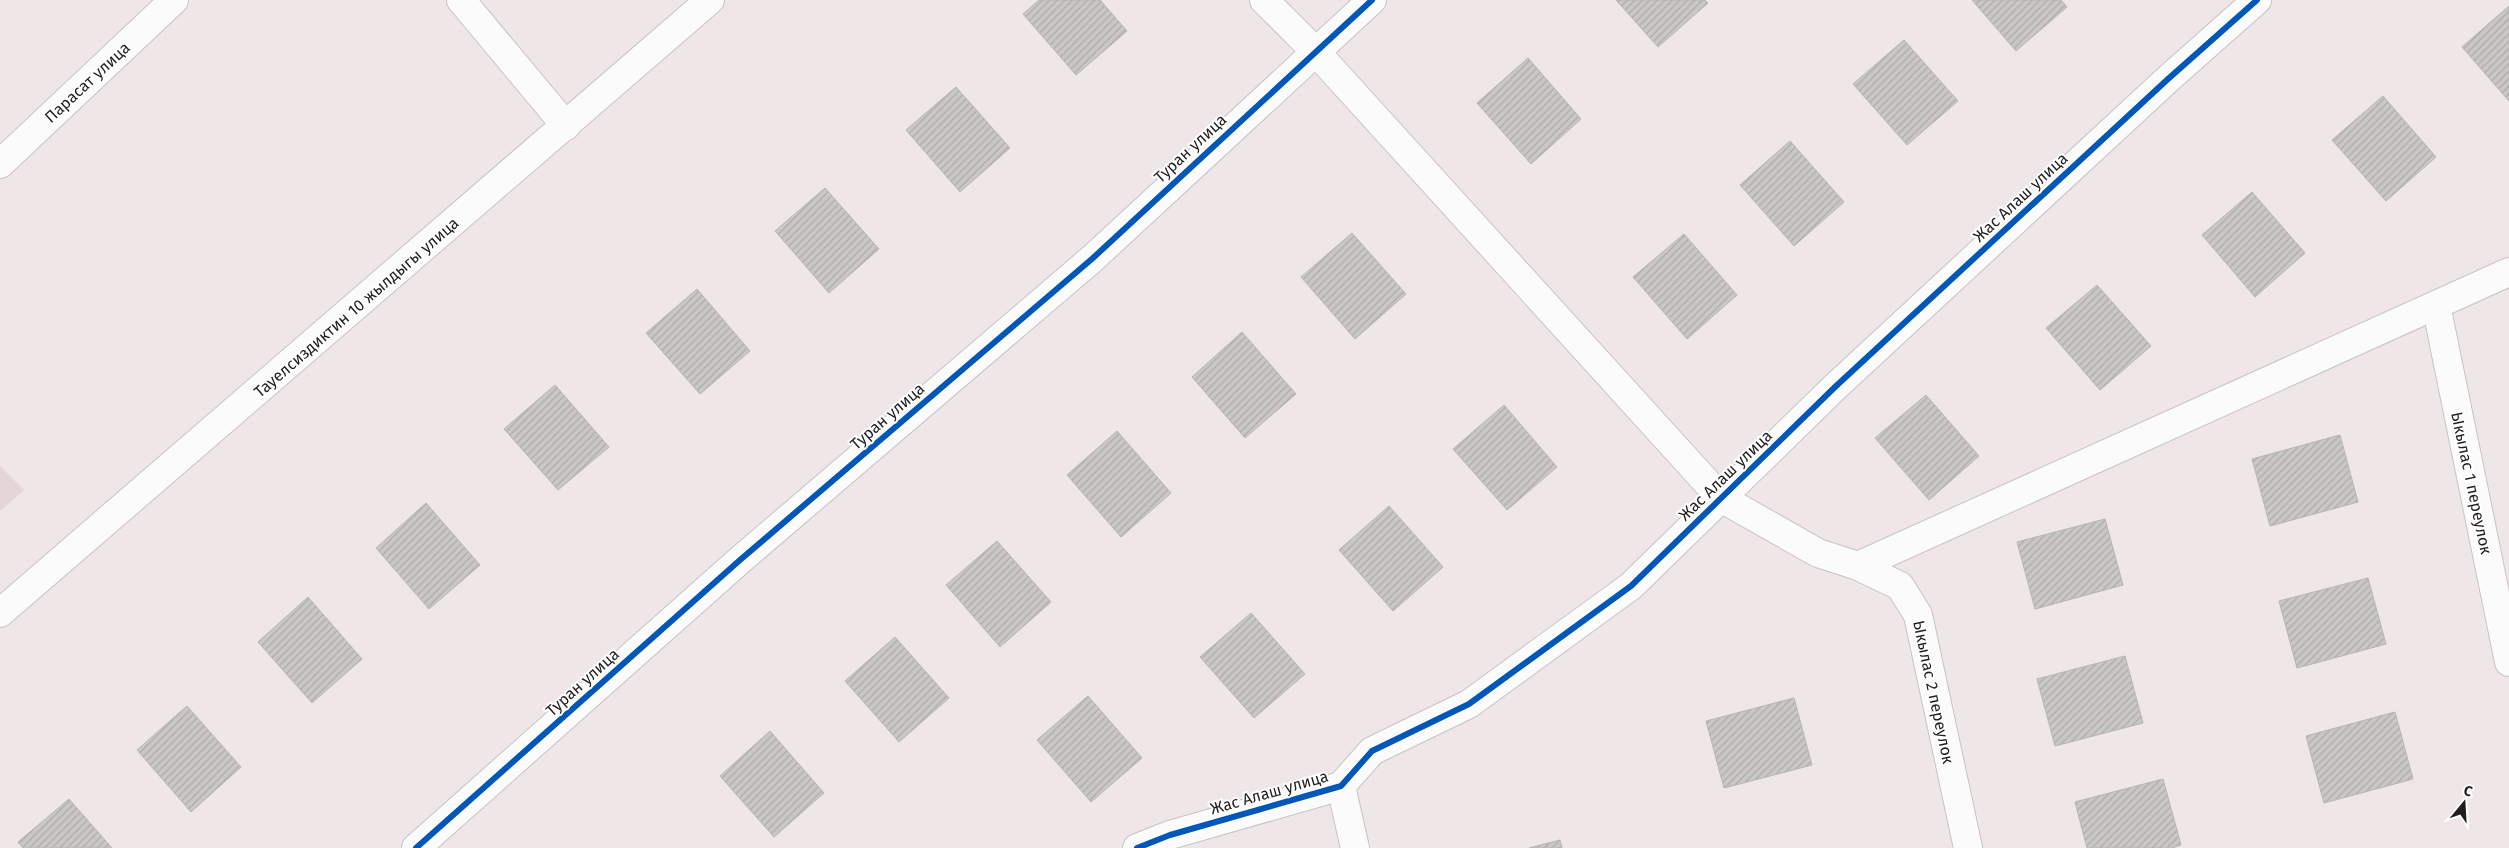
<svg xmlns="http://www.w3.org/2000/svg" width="2509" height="848" font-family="'Fira Sans',sans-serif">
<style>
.built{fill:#e5d5d7}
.building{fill:url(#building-hatch);stroke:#b6b4b4}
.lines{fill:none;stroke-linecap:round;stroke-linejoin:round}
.minor-casing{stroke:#c8c3c3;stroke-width:30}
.minor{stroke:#fcfbfb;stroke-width:28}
.cycleway-casing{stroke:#fff;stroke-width:9}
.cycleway{stroke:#0057b8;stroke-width:6}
.labels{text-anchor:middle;stroke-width:4;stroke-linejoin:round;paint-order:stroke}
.street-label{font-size:16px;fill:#211c1d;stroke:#fff}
</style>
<defs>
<pattern id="building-hatch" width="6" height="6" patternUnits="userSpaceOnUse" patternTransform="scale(1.25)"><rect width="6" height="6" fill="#c9c8c7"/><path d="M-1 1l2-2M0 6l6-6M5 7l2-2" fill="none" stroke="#acabaa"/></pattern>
</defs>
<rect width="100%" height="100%" fill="#eee6e7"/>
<polygon class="built" points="0,466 24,490 0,511"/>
<g class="building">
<polygon points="1039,0 1100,0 1127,31 1076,75 1023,14"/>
<polygon points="1616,0 1705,0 1708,3 1658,47"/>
<polygon points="1972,0 2061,0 2067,7 2016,51"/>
<polygon points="2509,6 2509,101 2462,47"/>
<polygon points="1904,40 1958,101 1907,145 1853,84"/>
<polygon points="1528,58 1581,119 1531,164 1477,103"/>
<polygon points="956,87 1010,148 960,192 906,130"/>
<polygon points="2383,96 2436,157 2386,201 2332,140"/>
<polygon points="1790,141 1844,202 1794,246 1740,185"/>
<polygon points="825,188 879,249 829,293 775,231"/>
<polygon points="2252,192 2305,253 2255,297 2202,235"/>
<polygon points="1352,233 1406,294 1355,339 1301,277"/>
<polygon points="1684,234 1737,295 1687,339 1633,277"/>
<polygon points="2097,285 2151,346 2100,390 2046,328"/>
<polygon points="697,289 750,351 700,394 646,333"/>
<polygon points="1242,332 1296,394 1245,438 1192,377"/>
<polygon points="555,385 609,447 558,490 504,429"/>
<polygon points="1926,395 1979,456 1929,500 1875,438"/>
<polygon points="1504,405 1557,467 1507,510 1453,449"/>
<polygon points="1117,431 1171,493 1121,537 1067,475"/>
<polygon points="2340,435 2358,502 2270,526 2252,459"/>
<polygon points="426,503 480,565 429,609 376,548"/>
<polygon points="1389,506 1443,567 1393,611 1339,550"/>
<polygon points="2105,519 2123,585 2035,609 2017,542"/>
<polygon points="997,541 1051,602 1000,647 946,585"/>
<polygon points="2368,578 2386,644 2297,668 2279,601"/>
<polygon points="308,597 362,659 312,703 258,642"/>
<polygon points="1251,613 1305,674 1254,718 1200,657"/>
<polygon points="895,637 949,698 899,742 845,681"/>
<polygon points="2125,656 2143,723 2055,746 2037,679"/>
<polygon points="1088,696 1142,758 1091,802 1037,740"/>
<polygon points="1794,698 1812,765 1724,788 1706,721"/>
<polygon points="187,706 241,767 191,812 137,750"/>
<polygon points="2395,712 2413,779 2324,803 2306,736"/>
<polygon points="770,731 824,793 774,837 720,776"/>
<polygon points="2163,779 2181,845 2172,848 2087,848 2075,802"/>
<polygon points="69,799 112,848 23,848 18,842"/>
<polygon points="1560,840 1562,848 1529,848"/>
</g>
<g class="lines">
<g class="minor-casing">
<g id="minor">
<polyline points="461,0 566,126"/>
<polyline points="1264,0 1315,51 1721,498 1818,553 1858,566 1900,586 1918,615 1968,848"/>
<polyline points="0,164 174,0"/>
<polyline points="2436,305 2509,662"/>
<polyline points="1858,566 2509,272"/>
<polyline points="0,613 710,0"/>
<polyline points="1341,786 1355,848"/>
<polyline points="416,848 740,560 1093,258 1372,0"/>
<polyline points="1137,848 1170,835 1341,786 1372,751 1469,704 1631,586 1835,387 2168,79 2257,0"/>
</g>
</g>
<use href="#minor" class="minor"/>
<g class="cycleway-casing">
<g id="cycleway">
<polyline points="416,848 740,560 1093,258 1372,0"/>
<polyline points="1137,848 1170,835 1341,786 1372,751 1469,704 1631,586 1835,387 2168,79 2257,0"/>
</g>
</g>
<use href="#cycleway" class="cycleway"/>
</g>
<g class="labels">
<g class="street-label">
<text transform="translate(87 82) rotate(-43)" y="6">Парасат улица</text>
<text transform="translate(1190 148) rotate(-43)" y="6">Туран улица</text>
<text transform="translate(2020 197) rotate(-43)" y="6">Жас Алаш улица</text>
<text transform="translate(356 307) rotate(-41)" y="6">Тауелсиздиктин 10 жылдыгы улица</text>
<text transform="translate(887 416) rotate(-41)" y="6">Туран улица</text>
<text transform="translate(1725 475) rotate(-44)" y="6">Жас Алаш улица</text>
<text transform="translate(2472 483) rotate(78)" y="6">Ыкылас 1 переулок</text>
<text transform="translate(582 682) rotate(-42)" y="6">Туран улица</text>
<text transform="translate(1934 692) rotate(78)" y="6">Ыкылас 2 переулок</text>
<text transform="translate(1269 792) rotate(-16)" y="6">Жас Алаш улица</text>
</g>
</g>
<g transform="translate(2464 803) rotate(18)" stroke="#ffffff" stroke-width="4" paint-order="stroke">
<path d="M0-4L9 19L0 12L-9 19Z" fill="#211c1d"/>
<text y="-8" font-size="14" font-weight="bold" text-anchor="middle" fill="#211c1d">С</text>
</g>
</svg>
